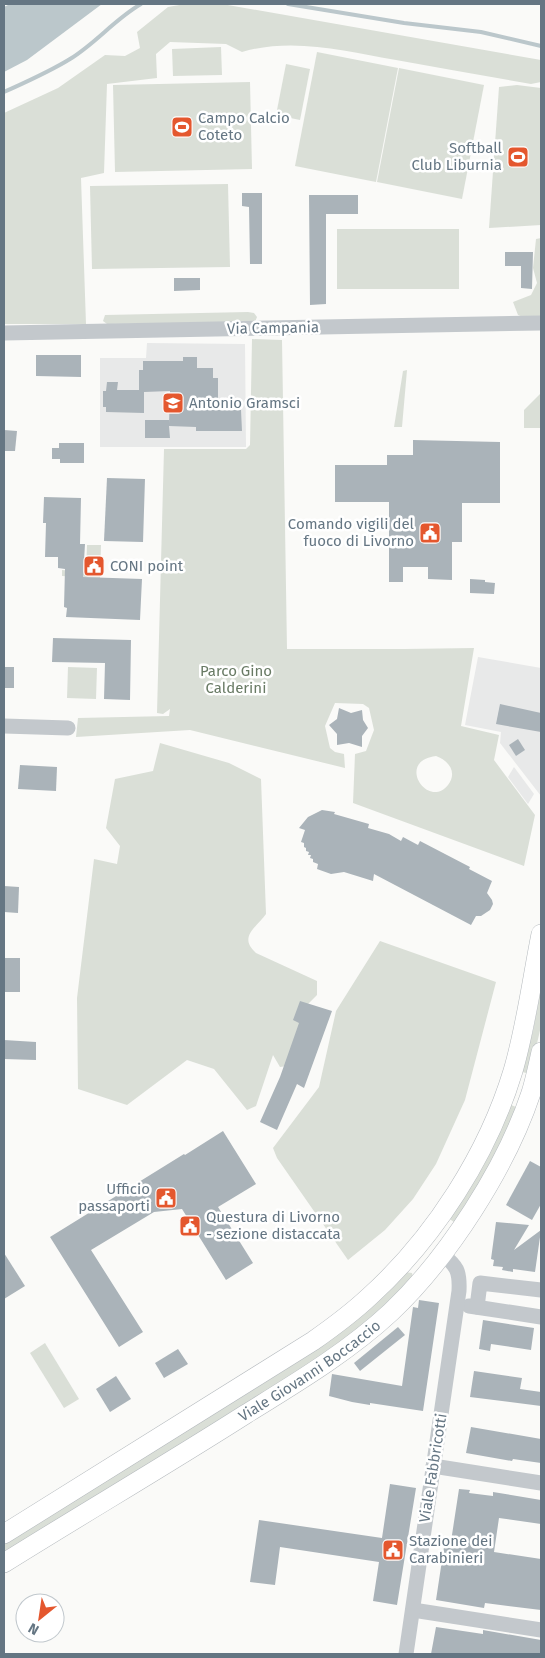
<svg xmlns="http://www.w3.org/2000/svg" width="545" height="1658" font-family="'Fira Sans',sans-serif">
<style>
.built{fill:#e8e9e9}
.green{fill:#dadfd7;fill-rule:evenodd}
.water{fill:#bbc7cb}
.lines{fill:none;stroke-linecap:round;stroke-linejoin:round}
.stream{stroke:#bbc7cb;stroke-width:4}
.building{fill:#aab3b9}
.major-casing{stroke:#b5babe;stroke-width:20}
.minor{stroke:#c3c8cc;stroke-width:15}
.major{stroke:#fff;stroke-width:19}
.labels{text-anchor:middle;stroke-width:5;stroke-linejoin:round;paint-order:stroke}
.poi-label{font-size:15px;fill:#657683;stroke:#fff;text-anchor:start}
.street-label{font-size:15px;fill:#657683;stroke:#fff}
.park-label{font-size:15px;fill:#687a64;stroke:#fff}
</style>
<rect width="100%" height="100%" fill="#fafaf8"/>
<g class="built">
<polygon points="147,343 245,344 246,447 100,447 100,358 146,358"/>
<polygon points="478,657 541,668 541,796 500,743 501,732 465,725"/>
<polygon points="514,767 534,794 528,804 508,777"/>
</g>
<g class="green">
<path d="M 185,4 L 222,4 L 541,60 L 541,82 L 531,84 C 486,76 441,68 396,60 C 345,51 293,37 242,52 L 226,44 L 170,42 L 156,54 L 157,78 L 107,84 L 104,173 L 81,178 L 86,324 L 4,324 L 4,113 L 58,88 L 105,55 L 125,56 L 140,48 L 137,32 L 168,7 Z"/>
<polygon points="221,47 222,75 173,76 172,49"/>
<polygon points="317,52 398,68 376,182 295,166"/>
<polygon points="286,64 310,69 300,120 276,115"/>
<polygon points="399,68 484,85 462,199 377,182"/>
<polygon points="250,82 252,169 115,172 113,85"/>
<polygon points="517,85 541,88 541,225 489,228 499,87"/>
<polygon points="228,184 230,267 92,269 90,186"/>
<rect x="337" y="229" width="122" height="60"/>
<polygon points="541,238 541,314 540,316 530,320 518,315 513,302 531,295 537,283 533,268 536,239"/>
<polygon points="248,312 254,313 257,317 255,322 107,324 103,321 105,315"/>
<path d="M 252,339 L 282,340 L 287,649 L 404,649 L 474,648 L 461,726 L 499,735 L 494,760 L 535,815 L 524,866 L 353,803 L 355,754 L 366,751 L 374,730 L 369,708 L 363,704 L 335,703 L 325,726 L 330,748 L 335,752 L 344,754 L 345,768 L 190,730 L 76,737 L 78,718 L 169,716 L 170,709 L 163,714 L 157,713 L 164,449 L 246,449 L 250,445 ZM 436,756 C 448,760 458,772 448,785 C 428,810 395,761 436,756 Z"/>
<polygon points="407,370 402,427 394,427 403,371"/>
<polygon points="541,393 541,428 524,428 524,410"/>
<polygon points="87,545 101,545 100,578 62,576 62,570 86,572"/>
<polygon points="68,667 97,668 96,699 67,698"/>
<path d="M 160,743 L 229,763 L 261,779 L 266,914 C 256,928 238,937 256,953 L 317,981 L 317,995 L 307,1005 L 287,1066 L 280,1067 L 273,1055 L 256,1106 L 247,1110 L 214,1069 L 187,1060 L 127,1105 L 78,1089 L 77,998 L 94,859 L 117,864 L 120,846 L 106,828 L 115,779 L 153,771 Z"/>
<polygon points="380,941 496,982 465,1100 436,1164 413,1199 385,1230 348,1260 277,1158 273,1148 319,1087 336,1011"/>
<polygon points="541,987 541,1026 530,1074 522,1072 533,1031"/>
<polygon points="511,1105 516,1107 514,1120 457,1224 448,1218"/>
<polygon points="405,1272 412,1273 413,1279 340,1348 4,1555 4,1544 269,1380 313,1352"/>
<polygon points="45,1343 79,1399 64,1408 30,1353"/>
</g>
<polygon class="water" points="10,4 102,4 27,60 4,72 4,7"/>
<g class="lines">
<g class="stream">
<polyline points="288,4 404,23 481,32 541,46"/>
<path d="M 4,92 C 26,82 49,72 70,59 C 96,43 115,19 141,4"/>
</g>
</g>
<g class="building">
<polygon points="242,193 262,193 262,264 250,264 249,207 242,206"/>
<polygon points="309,195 358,195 358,214 326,214 326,304 310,305"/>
<polygon points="505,252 533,252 532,289 521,288 521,266 505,266"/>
<polygon points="174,278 200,278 200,290 174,291"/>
<polygon points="36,355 81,355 81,377 36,376"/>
<polygon points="183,357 197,357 197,368 213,368 213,378 218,378 218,410 241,410 242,431 196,431 196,427 169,426 170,438 145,438 145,420 169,420 169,424 170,391 144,392 144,413 106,412 106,407 103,407 103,391 106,391 107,382 118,382 117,390 139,390 139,370 143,370 143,361 183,361"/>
<polygon points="4,430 17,431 15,451 4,451"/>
<polygon points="413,440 500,442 500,503 462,503 462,542 452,542 452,580 428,579 428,567 403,567 403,582 389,582 389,502 335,502 335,465 387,465 387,455 413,455"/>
<polygon points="59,443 84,443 84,463 60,463 60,459 52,459 52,448 59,448"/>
<polygon points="107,478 145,479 143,542 104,541"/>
<polygon points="44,497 81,498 80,544 85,544 83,577 142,579 140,620 66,617 67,608 64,607 65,569 58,568 58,557 45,557 46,523 43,523"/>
<polygon points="470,579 485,580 485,582 495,583 494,594 470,593"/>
<polygon points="53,638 131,640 130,700 104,699 105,663 52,662"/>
<rect x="4" y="667" width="10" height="21"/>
<polygon points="500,704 541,713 541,732 496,724"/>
<polygon points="339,708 351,713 362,710 363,720 368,728 362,736 362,747 349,743 337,745 337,734 329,725 337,719"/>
<polygon points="518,739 525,750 516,756 509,745"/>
<polygon points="20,765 57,767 56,791 18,789"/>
<polygon points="322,810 335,812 334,814 369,824 368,828 389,834 401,841 403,837 418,845 420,841 470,867 469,869 492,881 487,893 492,900 493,904 490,910 481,916 476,916 471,925 374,874 373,881 344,872 331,874 317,869 318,864 313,862 313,859 310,858 311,855 308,855 309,852 306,851 306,848 304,847 304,843 301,842 305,830 299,828 308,817"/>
<polygon points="4,886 19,887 18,913 4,912"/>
<rect x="4" y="958" width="16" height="34"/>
<polygon points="300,1001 332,1011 304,1088 297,1084 277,1130 260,1122 280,1077 299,1023 293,1020"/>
<polygon points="4,1040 36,1042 36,1060 4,1059"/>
<polygon points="223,1131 256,1184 218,1207 253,1263 226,1280 182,1209 154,1212 91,1250 143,1332 119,1347 50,1237 184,1154 185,1155"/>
<polygon points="530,1161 541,1167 541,1204 532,1220 506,1205"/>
<polygon points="496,1222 529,1225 514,1250 541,1230 535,1272 513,1269 513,1272 502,1270 503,1267 493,1266 494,1260 491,1259"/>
<polygon points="4,1253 25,1286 4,1299"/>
<polygon points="419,1300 439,1303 423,1411 370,1403 370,1405 352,1402 329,1396 332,1374 402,1386 413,1307 418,1308"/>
<polygon points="483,1320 534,1328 531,1350 491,1344 490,1351 479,1349"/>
<polygon points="398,1327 405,1335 360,1371 354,1363"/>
<polygon points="178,1349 188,1364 164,1378 155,1363"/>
<polygon points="474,1371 522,1378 520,1389 541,1392 541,1406 470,1397"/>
<polygon points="116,1376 131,1399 110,1412 96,1389"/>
<polygon points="471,1427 541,1439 541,1463 513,1459 512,1461 466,1453"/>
<polygon points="390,1484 416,1488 397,1605 373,1601 379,1562 280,1547 275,1585 250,1582 259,1520 382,1538"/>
<polygon points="459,1489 470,1490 469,1493 493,1496 493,1492 541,1500 541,1524 499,1518 494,1552 541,1559 541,1610 485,1603 484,1608 436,1600 444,1547 450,1548"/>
<polygon points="436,1627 483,1634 483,1630 541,1640 541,1654 431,1654"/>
</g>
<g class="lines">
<g class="major-casing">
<g id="major">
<path d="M 4,1534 L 313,1341 C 333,1327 352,1313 370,1296 C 434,1238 488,1154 513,1071 C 526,1027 532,979 541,934"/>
<path id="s1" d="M 4,1563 C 84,1513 166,1465 246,1414 C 296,1383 348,1352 391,1312 C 448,1258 506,1168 531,1093 C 535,1080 538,1066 541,1052"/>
</g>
</g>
<g class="minor">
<polyline points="4,333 541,323"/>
<polyline points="4,726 68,728"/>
<polyline points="469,1306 541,1317"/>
<polyline points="477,1307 480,1283 541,1290"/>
<polyline points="433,1466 541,1483"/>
<polyline points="413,1610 541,1630"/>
<path d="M 406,1654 L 459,1291 C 460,1271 457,1266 442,1254"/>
</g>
<use href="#major" class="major"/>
</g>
<defs>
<g id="stadium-square" transform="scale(1.125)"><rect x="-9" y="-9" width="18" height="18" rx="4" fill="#e4572e" stroke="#fff"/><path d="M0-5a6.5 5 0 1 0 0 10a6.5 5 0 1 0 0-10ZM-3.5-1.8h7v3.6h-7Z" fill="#fff"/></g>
<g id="school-square" transform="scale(1.125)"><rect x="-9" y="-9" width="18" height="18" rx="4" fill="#e4572e" stroke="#fff"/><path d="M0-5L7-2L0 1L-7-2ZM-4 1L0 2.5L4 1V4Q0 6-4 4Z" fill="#fff"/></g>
<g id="civic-square" transform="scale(1.125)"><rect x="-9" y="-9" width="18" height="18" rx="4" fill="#e4572e" stroke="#fff"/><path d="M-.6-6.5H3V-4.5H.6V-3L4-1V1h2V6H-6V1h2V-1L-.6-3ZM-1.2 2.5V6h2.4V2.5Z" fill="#fff"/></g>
</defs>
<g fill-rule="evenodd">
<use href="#stadium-square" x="182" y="127"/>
<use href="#stadium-square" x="518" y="157"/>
<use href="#school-square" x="173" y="403"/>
<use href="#civic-square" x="430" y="533"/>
<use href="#civic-square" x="94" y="566"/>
<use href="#civic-square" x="166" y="1198"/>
<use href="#civic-square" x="190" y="1226"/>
<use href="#civic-square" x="393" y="1550"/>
</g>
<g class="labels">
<g class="poi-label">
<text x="198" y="123">Campo Calcio<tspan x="198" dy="17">Coteto</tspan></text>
<text x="502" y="153" text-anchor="end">Softball<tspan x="502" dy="17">Club Liburnia</tspan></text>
<text x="189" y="408">Antonio Gramsci</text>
<text x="414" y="529" text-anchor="end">Comando vigili del<tspan x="414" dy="17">fuoco di Livorno</tspan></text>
<text x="110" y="571">CONI point</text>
<text x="150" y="1194" text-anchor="end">Ufficio<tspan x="150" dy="17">passaporti</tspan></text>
<text x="206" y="1222">Questura di Livorno<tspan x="206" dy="17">- sezione distaccata</tspan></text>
<text x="409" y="1546">Stazione dei<tspan x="409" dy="17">Carabinieri</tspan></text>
</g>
<g class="street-label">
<text transform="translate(273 328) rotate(-1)" y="5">Via Campania</text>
<text dy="5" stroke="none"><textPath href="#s1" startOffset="361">Viale Giovanni Boccaccio</textPath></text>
<text transform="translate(433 1468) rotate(-81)" y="5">Viale Fabbricotti</text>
</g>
<g class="park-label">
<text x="236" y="676">Parco Gino<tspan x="236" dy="17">Calderini</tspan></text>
</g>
</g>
<rect width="545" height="1658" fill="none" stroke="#657683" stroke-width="10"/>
<g transform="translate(40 1618) rotate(210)"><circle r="24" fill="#ffffff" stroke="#c1c8cd"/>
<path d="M0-4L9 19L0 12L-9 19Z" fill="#e4572e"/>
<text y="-8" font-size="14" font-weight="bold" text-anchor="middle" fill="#657683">N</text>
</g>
</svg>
